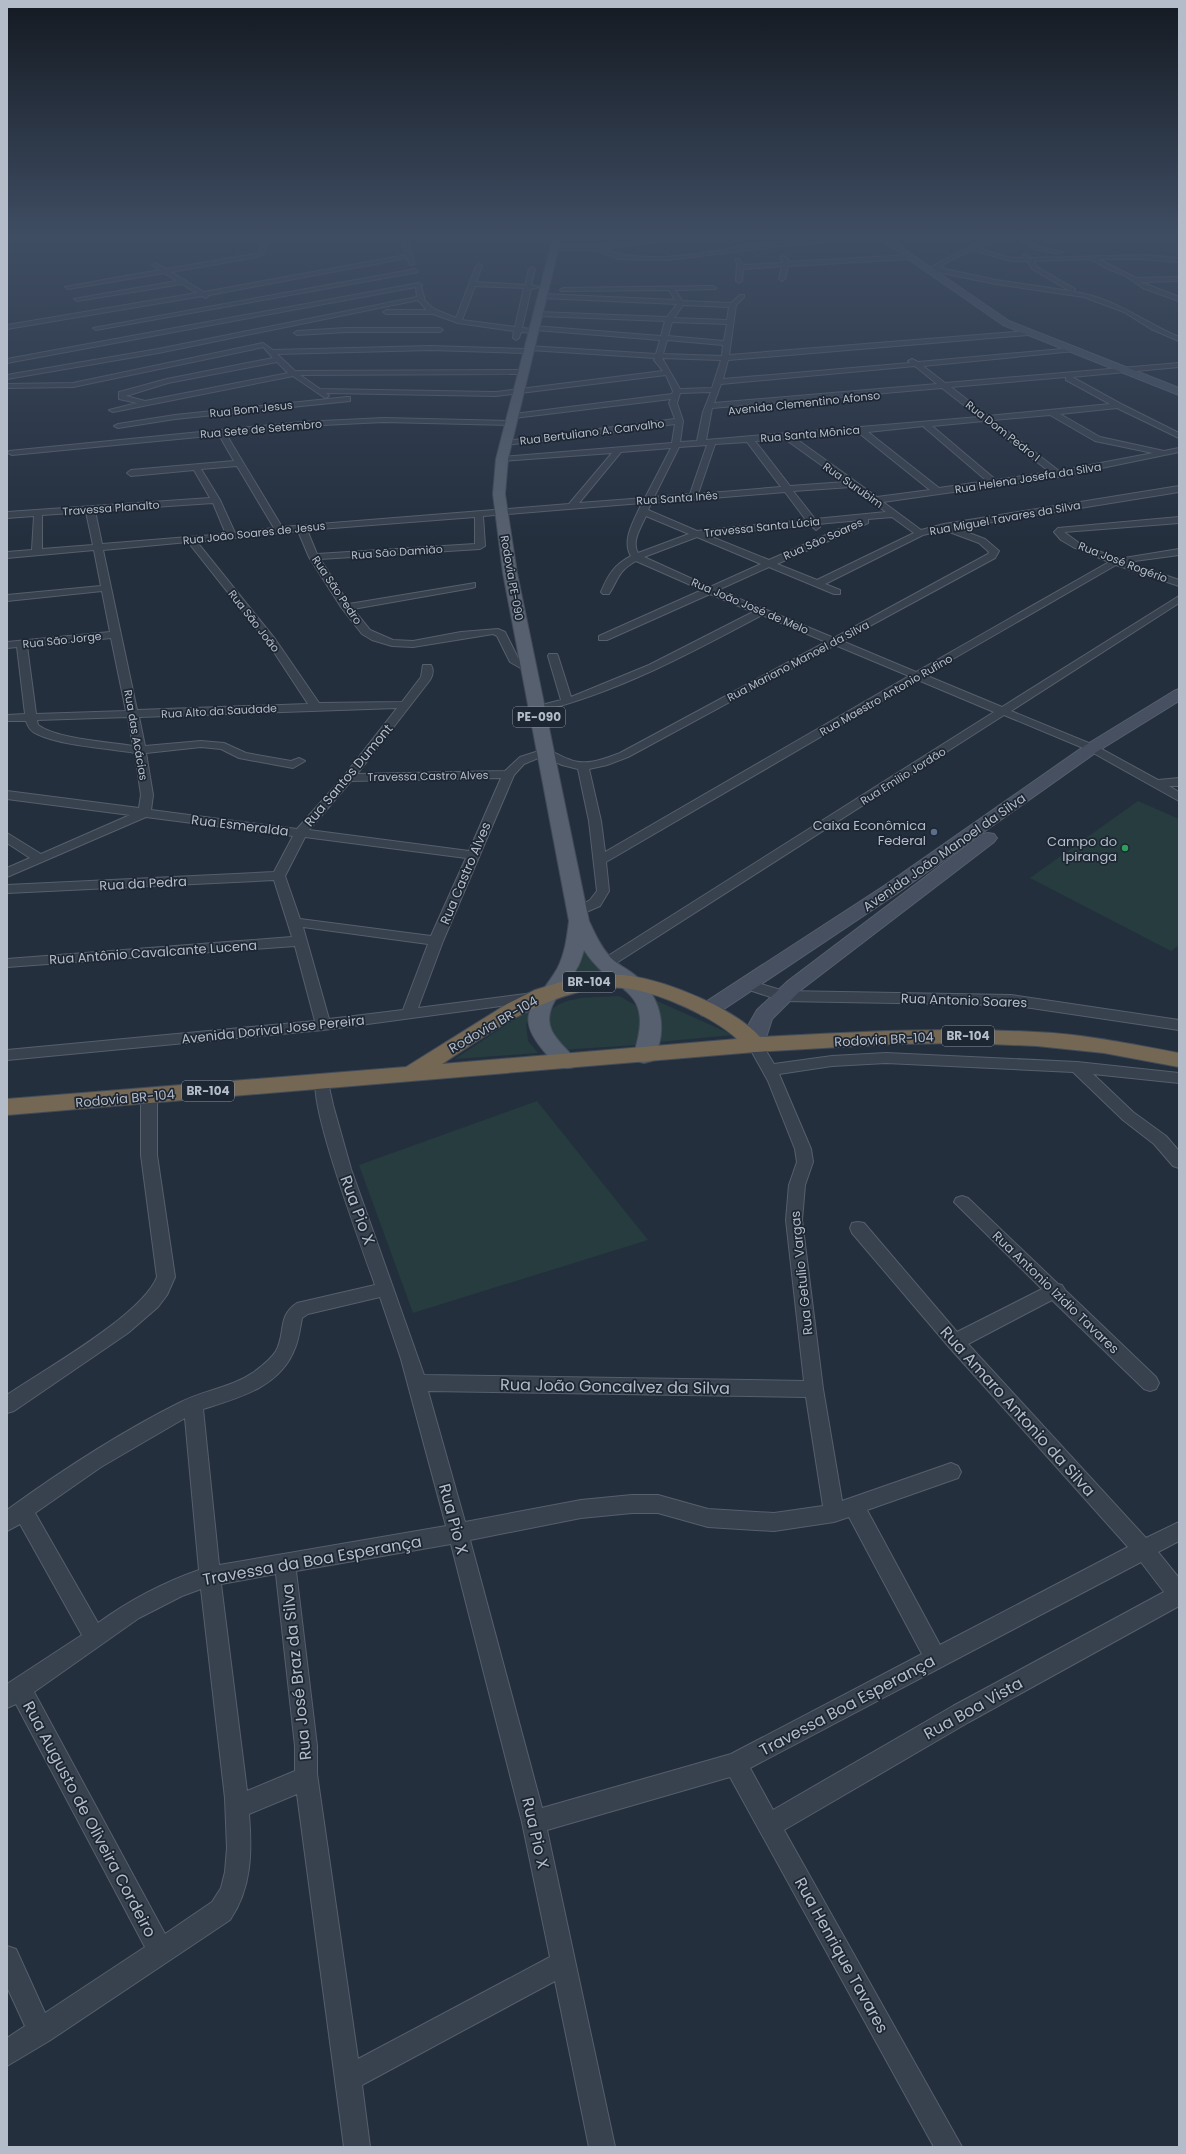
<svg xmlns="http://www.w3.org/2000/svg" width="1186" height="2154" font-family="Poppins,sans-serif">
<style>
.green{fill:#263c3f}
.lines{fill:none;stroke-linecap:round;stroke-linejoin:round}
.street-casing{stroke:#565f6c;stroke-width:2}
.secondary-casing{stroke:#565f6c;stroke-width:2}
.primary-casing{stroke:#414a57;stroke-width:2}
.highway-casing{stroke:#434c59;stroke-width:2}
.street{fill:#38414e;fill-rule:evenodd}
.secondary{fill:#465061;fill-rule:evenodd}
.primary{fill:#56606e;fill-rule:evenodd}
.highway{fill:#746855;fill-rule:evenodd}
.service-dot{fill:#5c6f8a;stroke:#1d2633;stroke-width:1.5}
.leisure-dot{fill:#2e9e5b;stroke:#1d2633;stroke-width:1.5}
.labels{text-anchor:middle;stroke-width:3.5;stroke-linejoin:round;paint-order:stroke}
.far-street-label{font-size:11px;fill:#b4bcc9;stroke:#1d2633}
.shield{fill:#1d2633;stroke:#878f9c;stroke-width:1}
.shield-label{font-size:12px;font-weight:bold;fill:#b4bcc9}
.street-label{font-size:13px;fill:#b4bcc9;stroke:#1d2633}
.poi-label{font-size:13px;fill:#b4bcc9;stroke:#1d2633;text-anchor:end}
.near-street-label{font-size:16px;fill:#b4bcc9;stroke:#1d2633}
</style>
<rect width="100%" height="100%" fill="#242f3e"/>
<g class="green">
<polygon points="1138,801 1179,819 1179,945 1171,951 1030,878"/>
<polygon points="581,935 612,975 561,985"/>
<path d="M 619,996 L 637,1006 L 646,1018 L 637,1045 L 560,1050 L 545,1031 C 546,1026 545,1020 547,1016 C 558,994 598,998 619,996 Z"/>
<path d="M 646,996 L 733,1035 L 658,1042 C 666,1021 658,1013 646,996 Z"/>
<polygon points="536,1005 533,1013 526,1024 528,1041 538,1053 455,1059"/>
<polygon points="537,1101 648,1240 413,1313 359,1165"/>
</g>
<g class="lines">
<g class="street-casing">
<g id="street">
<polygon points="267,237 273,237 262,255 257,257 171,272 204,292 406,255 400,237 406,237 415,264 410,265 407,258 209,295 206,298 202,296 7,329 7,325 197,293 182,284 77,301 74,299 177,281 164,273 68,289 65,287 159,270 152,265 155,263 166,269 254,254 258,253"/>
<path d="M 672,237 L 689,237 L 604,249 C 646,266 705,252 749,246 C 790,241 833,236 874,237 L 771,247 L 668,260 L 619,259 L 596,250 L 554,250 L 551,248 L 554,246 L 597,246 Z"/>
<polygon points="889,237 916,237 884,241 881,239"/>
<path d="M 991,237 L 999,237 L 978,248 L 1011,258 L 1024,258 L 1022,256 L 1025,254 L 1031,258 L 1144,255 L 1179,258 L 1179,262 L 1144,259 L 1098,259 L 1136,278 L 1179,277 L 1179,281 L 1141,282 L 1179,297 L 1179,301 L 1143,288 L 1124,275 L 1108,269 L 1090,259 L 1034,261 L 1037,267 L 1075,289 L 1074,292 C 1113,297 1144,322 1179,337 L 1179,341 L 1151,329 L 1124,312 L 1084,297 L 996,284 L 927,270 C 946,257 970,247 991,237 ZM 972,250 L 1011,261 L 1028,261 L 1032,269 L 1070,291 L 996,280 L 940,268 L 945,263 Z"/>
<polygon points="1016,237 1023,237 1038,247 1063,252 1060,254 1034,249"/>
<polygon points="1039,237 1048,237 1059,241 1056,243"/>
<polygon points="783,255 788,259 789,262 910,255 913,257 910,259 788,266 785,279 782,281 779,279 782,266 743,269 742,281 739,283 736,281 737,263 735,259 739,259 743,265 782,263 780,257"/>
<path d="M 479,264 L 482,266 L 476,282 L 525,285 L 529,269 L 532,267 L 535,269 L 531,285 L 539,287 L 531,289 L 522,328 L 531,329 L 534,326 L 661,336 L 665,321 L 538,316 L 535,314 L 538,312 L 667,317 L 677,304 L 543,298 L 540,296 L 543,294 L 675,300 L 669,290 L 561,291 L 560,290 L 563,288 L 713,286 L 716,288 L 715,289 L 675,290 L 682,301 L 731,303 L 740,295 L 744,295 L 744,297 L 736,305 L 729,355 L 1028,331 L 1031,333 L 1028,335 L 728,360 L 723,379 L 910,363 L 908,361 L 912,359 L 918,362 L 1073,348 L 1075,349 L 1075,351 L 923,366 L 945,383 L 1179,363 L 1179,367 L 1072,377 L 1121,404 L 1179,433 L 1179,438 L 1117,408 L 1060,414 L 1100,437 L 1164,451 L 1179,448 L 1179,452 L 1058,477 L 883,502 L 921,530 L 944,524 L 1179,486 L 1179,492 L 956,528 L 985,539 L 999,551 L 995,558 L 842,641 L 916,672 L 1109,562 L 1073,547 L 1061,540 L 1054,532 L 1058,528 L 1179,517 L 1179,523 L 1064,532 L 1079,543 L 1118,559 L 1179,549 L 1179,555 L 1127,562 L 1179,580 L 1179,586 L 1116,565 L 925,675 L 1002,707 L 1179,596 L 1179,603 L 1011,711 L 1096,746 L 1158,780 L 1179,778 L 1179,786 L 1169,786 L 1179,792 L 1179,801 L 1088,750 L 1004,715 L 610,967 L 600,967 L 598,964 L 600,961 L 994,712 L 918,680 L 606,862 L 609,891 L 600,906 L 577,916 L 570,912 L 590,900 L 597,891 L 589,821 L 578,769 L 562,765 L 543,756 L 524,764 L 514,775 L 443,941 L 418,1008 L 533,993 L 538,995 L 540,998 L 538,1001 L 323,1030 L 7,1060 L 7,1050 L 315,1021 L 295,946 L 7,967 L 7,959 L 292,937 L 274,880 L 7,893 L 7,885 L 274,872 L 293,836 L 146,817 L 7,877 L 7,868 L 30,858 L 7,843 L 7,833 L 41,854 L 130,815 L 7,799 L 7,791 L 139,808 L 141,795 L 135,753 C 107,748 62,746 37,734 C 31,732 28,727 26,721 L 7,721 L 7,715 L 25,714 L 17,647 L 7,648 L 7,642 L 110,632 L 102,591 L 7,601 L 7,595 L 101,586 L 94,550 L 7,558 L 7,552 L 32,550 L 34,516 L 7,518 L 7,512 L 210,498 L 194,470 L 131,476 L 127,473 L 131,470 L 234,461 L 219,435 L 12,455 L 8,453 L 9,451 L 302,422 L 384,418 L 511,421 L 515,423 L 511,425 L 384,422 L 302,426 L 226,434 L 282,527 L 569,504 L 612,453 L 502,461 L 498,459 L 502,457 L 672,443 L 675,424 L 506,445 L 502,443 L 506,441 L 675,419 L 669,403 L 671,399 L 514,418 L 510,416 L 514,414 L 672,394 L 673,391 L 666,375 L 496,396 L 326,393 L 329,396 L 325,398 L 293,376 L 113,412 L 109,410 L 137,403 L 119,399 L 119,392 L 167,379 L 273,358 L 265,349 L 264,347 L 73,387 L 7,388 L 7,384 L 73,383 L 263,343 L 273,350 L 431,346 L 525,349 L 528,346 L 656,354 L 660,340 L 536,330 L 533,333 L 521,332 L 519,338 L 516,340 L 513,338 L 514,331 L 458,323 L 433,314 L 386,314 L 383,312 L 386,310 L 427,310 L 418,300 L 158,353 L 7,379 L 7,375 L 158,349 L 417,297 L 416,287 L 7,363 L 7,359 L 419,283 L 422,285 L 421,286 L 425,301 L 434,309 L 456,318 L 476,266 ZM 475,286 L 524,288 L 515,327 L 462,320 ZM 683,305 L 729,307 L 727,320 L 674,318 ZM 672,322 L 727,324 L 724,341 L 668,336 ZM 667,340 L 723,345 L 722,356 L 663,354 ZM 431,350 L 527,353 L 530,350 L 655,358 L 654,360 L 663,371 L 496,392 L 320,389 L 300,375 L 523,374 L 527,372 L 523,370 L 295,371 L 277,354 ZM 662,358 L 721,360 L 712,388 L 680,389 ZM 277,362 L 288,373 L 145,401 L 126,396 L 168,383 ZM 915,366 L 937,384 L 714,403 L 721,384 ZM 1066,377 L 1066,380 L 1110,404 L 988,416 L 951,387 ZM 942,388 L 979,417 L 706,440 L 712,408 ZM 711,392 L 703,412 L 697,441 L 680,442 L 683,421 L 677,403 L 680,393 ZM 1050,415 L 1095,441 L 1153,453 L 1059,471 L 993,420 ZM 984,421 L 1050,472 L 996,480 L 932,426 ZM 924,426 L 924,427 L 987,481 L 939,488 L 868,432 ZM 859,433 L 930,490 L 877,497 L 795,438 ZM 785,439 L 845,482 L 790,486 L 755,441 ZM 747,442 L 781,487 L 698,494 L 715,444 ZM 707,445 L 690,494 L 654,497 L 679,447 ZM 671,448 L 645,498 L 579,503 L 621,452 ZM 237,466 L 274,528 L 235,533 L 220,500 L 201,469 ZM 851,487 L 886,512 L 815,519 L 793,491 ZM 785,492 L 806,520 L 697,531 L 648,510 L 651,503 ZM 213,503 L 226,534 L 102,544 L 95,511 ZM 642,503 C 635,519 621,540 631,556 C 614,565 608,575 601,592 L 603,594 L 609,594 C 619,578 618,571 636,561 L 702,590 L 599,636 L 599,640 L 607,640 L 710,594 L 753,612 L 649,665 L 571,697 L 558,656 L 557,654 L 549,654 L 548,656 L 561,700 L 534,707 L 533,709 L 534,711 L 538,712 C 618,692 689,654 762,615 L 826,642 L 620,753 C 604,759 585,767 568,759 C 560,756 553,751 545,749 L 520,757 L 505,771 L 357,774 L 430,680 C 433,675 434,670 431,665 L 423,665 L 421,677 L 402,702 L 319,703 L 275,639 L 197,542 L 298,531 L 309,557 L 341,607 L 362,634 L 372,640 L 392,646 L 413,647 L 493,634 L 497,636 L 510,662 L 531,674 L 535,673 L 536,671 L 535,669 L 518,658 L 505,632 L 498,629 L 461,632 L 413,641 L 393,640 L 370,630 L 353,609 L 472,588 L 475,587 L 475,583 L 349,604 L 320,559 L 480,549 L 485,546 L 483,516 ZM 86,512 L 93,545 L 42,549 L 42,515 ZM 646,516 L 689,534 L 638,553 C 631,542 641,527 646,516 ZM 475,517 L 475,544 L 317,554 L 307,530 ZM 892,517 L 914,533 L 817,580 L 777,564 L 868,523 L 868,519 ZM 860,520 L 769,560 L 707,535 L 810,525 L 816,530 L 820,527 L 818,524 ZM 944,530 L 979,543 L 989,552 L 988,554 L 834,638 L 718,590 L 769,567 L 834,594 L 840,594 L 840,590 L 825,584 L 923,535 ZM 697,537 L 761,564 L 710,587 L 644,557 ZM 188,542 L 268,643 L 308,704 L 137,710 L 103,550 ZM 111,638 L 126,711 L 36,714 L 27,646 ZM 835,645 L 909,676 L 605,852 L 601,821 L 589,769 L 607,765 L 628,757 ZM 397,708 L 344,776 L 297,829 L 151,810 L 153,795 L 146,753 L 201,747 L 221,749 L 239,758 L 293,768 L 305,761 L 299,758 L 291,761 L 246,753 L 224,743 L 201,741 L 145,746 L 139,717 ZM 128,717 L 133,746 C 109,742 57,739 38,725 L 37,720 ZM 501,778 L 469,851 L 309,830 L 351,781 ZM 305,837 L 466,858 L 431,936 L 300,919 L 285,876 ZM 303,927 L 428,944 L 403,1010 L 329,1019 Z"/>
<polygon points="416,269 418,272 96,330 93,328"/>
<polygon points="346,328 440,328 443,330 440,332 346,332 297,335 294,333 297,331"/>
<polygon points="347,397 350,397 350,401 175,419 118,428 114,426 118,424 175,415"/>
<polygon points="748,980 784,991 1011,995 1179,1020 1179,1030 1011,1005 783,1001 743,988 741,985 743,982"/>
<path d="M 755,1040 L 760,1041 L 774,1064 L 832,1056 L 886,1053 L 1077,1062 L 1179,1073 L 1179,1083 L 1093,1074 L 1133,1112 L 1166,1136 L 1179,1151 L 1179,1168 L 1173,1166 L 1154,1144 L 1123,1120 L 1073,1072 L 886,1063 L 832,1066 L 779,1074 L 811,1149 L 813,1162 L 805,1185 L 802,1220 L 823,1389 L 842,1501 L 951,1463 L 958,1466 L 961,1472 L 958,1478 L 867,1510 L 940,1645 L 1128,1547 L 949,1347 L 852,1233 L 850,1228 L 852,1223 L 858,1222 L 864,1223 L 957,1332 L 1042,1289 L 954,1202 L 956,1198 L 962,1196 L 968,1198 L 1058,1284 L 1062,1285 L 1065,1290 L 1156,1377 L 1159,1383 L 1156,1389 L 1150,1391 L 1144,1389 L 1052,1300 L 968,1344 L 1146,1538 L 1179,1522 L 1179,1541 L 1158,1552 L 1179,1578 L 1179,1606 L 969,1722 L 784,1830 L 962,2147 L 934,2147 L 730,1777 L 547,1830 L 615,2147 L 589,2147 L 555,1981 L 362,2085 L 370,2147 L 344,2147 L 297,1794 L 249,1814 C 252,1851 252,1888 230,1920 L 49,2041 L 7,2066 L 7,2038 L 25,2026 L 7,1987 L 7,1946 L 16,1949 L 45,2013 L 145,1947 L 16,1704 L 7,1708 L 7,1684 L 82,1635 L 20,1524 L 7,1531 L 7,1510 C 61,1471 119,1433 179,1403 C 203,1390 231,1388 254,1372 C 262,1366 271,1359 276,1351 C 286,1333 277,1316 297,1303 L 375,1285 C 365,1255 305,1098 317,1078 L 322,1077 L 327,1078 L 333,1105 L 351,1169 L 424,1375 L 804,1381 L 786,1220 L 789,1185 L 797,1162 L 795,1149 L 768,1081 L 748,1045 L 750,1041 ZM 380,1297 L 401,1359 L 446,1526 L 219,1565 L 203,1409 C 238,1398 281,1387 295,1348 C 299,1339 300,1328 302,1318 L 308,1314 ZM 428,1391 L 806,1397 L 823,1506 L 774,1513 L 708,1509 L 658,1495 L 632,1495 L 581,1500 L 465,1522 ZM 185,1418 L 199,1570 C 162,1583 130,1600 98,1623 L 35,1513 L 101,1467 ZM 632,1513 L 658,1513 L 708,1527 L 774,1531 L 834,1522 L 849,1517 L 922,1654 L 731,1754 L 542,1808 L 470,1540 L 581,1518 ZM 451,1544 L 522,1822 L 550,1957 L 358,2059 L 317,1774 L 317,1746 L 296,1571 ZM 1141,1562 L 1164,1592 L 953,1706 L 773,1810 L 750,1768 ZM 276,1574 L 295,1746 L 295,1771 L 247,1791 L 221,1584 ZM 201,1589 L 225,1798 L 227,1848 L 225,1872 L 221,1888 L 212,1902 L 165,1934 L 34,1692 L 139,1618 L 182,1596 Z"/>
<path d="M 149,1091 L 154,1092 L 157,1096 L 157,1155 L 175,1277 L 167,1295 L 158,1307 L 128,1333 L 14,1411 L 7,1413 L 7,1395 C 44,1370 142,1315 157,1277 L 141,1155 L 141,1096 L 144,1092 Z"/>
</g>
</g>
<g class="secondary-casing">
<g id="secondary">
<polygon points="877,237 886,237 1009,321 1179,388 1179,395 1003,325"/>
<polygon points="1179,689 1179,701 1098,751 896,894 715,1015 708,1017 701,1015 698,1010 701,1005 884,886 1086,745 1174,691"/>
<polygon points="988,833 994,834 997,838 994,842 802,989 772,1019 762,1050 755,1052 748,1050 745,1045 749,1024 757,1010 788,981 982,834"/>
</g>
</g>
<g class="primary-casing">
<path id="primary" d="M 553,237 L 561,237 L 508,459 L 505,494 L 517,573 L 589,921 C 595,934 601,947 611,958 C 618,965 628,969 636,976 C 662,997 669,1032 652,1061 L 644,1063 L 636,1061 L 633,1056 C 657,984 614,997 584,950 C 582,957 580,964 576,970 C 566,988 541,1008 552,1031 C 558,1043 570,1051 577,1062 L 574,1067 C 561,1071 556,1065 548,1056 C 510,1014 535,1006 557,969 C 565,954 567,937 569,921 L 503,573 L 493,494 L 496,459 Z"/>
</g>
<g class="highway-casing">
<path id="highway" d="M 600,974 C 610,975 621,974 631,976 C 669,982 734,1008 760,1037 C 852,1032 943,1027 1035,1032 C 1084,1034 1131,1044 1179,1053 L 1179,1067 L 1104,1053 L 1037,1046 L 966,1043 L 893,1044 L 755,1052 L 7,1115 L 7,1099 L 406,1067 L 507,1004 L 535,990 L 564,981 ZM 600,987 C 610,988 621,987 631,989 C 662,994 715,1018 737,1039 L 442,1064 C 493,1030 538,998 600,987 Z"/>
</g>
<use href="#street" class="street"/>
<use href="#secondary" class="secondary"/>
<use href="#primary" class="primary"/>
<use href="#highway" class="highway"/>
</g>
<linearGradient id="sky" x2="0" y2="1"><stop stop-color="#141a22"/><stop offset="0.44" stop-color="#3f4d63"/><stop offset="1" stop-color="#3f4d63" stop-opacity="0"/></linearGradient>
<rect width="1186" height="538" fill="url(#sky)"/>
<circle class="service-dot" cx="934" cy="832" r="4"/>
<circle class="leisure-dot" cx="1125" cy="848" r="4"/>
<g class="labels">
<g class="far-street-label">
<text transform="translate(804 403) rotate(-6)" y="4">Avenida Clementino Afonso</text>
<text transform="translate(251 409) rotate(-6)" y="4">Rua Bom Jesus</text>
<text transform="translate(261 429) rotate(-5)" y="4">Rua Sete de Setembro</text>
<text transform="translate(1003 431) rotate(38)" y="4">Rua Dom Pedro I</text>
<text transform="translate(592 432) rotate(-7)" y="4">Rua Bertuliano A. Carvalho</text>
<text transform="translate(810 434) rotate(-5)" y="4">Rua Santa Mônica</text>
<text transform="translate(1028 478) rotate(-9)" y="4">Rua Helena Josefa da Silva</text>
<text transform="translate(853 485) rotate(35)" y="4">Rua Surubim</text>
<text transform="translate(677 498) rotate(-4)" y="4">Rua Santa Inês</text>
<text transform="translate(111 508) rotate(-4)" y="4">Travessa Planalto</text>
<text transform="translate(1005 518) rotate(-10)" y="4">Rua Miguel Tavares da Silva</text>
<text transform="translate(762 527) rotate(-6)" y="4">Travessa Santa Lúcia</text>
<text transform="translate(254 533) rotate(-6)" y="4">Rua João Soares de Jesus</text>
<text transform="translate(823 539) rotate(-24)" y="4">Rua São Soares</text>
<text transform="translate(397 552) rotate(-4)" y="4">Rua São Damião</text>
<text transform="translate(1123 562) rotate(21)" y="4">Rua José Rogério</text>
<text transform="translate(512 578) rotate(80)" y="4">Rodovia PE-090</text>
<text transform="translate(337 590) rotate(56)" y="4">Rua São Pedro</text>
<text transform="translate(750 606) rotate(23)" y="4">Rua João José de Melo</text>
<text transform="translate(254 621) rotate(52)" y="4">Rua São João</text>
<text transform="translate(62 640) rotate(-6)" y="4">Rua São Jorge</text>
<text transform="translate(798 661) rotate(-28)" y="4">Rua Mariano Manoel da Silva</text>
<text transform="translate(886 695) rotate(-30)" y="4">Rua Maestro Antonio Rufino</text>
<text transform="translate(219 711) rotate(-3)" y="4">Rua Alto da Saudade</text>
<text transform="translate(136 735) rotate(80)" y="4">Rua das Acácias</text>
<text transform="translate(428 776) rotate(-1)" y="4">Travessa Castro Alves</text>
<text transform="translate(903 776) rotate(-32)" y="4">Rua Emilio Jordão</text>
</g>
<g class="shield">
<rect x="513" y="707" width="52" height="20" rx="3"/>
<rect x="563" y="972" width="52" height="20" rx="3"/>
<rect x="942" y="1026" width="52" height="20" rx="3"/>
<rect x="182" y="1081" width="52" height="20" rx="3"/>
</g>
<g class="shield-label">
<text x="539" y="721">PE-090</text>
<text x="589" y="986">BR-104</text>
<text x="968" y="1040">BR-104</text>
<text x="208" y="1095">BR-104</text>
</g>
<g class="street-label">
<text transform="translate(348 775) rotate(-50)" y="5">Rua Santos Dumont</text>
<text transform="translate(240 825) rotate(7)" y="5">Rua Esmeralda</text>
<text transform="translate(944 852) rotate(-35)" y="5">Avenida João Manoel da Silva</text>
<text transform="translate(465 873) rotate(-67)" y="5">Rua Castro Alves</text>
<text transform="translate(143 883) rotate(-3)" y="5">Rua da Pedra</text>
<text transform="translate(153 952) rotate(-4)" y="5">Rua Antônio Cavalcante Lucena</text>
<text transform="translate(964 1000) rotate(2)" y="5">Rua Antonio Soares</text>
<text transform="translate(493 1024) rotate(-30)" y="5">Rodovia BR-104</text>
<text transform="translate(273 1029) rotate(-6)" y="5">Avenida Dorival Jose Pereira</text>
<text transform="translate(884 1039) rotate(-3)" y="5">Rodovia BR-104</text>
<text transform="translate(125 1098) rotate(-5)" y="5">Rodovia BR-104</text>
<text transform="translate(801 1273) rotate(-96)" y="5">Rua Getulio Vargas</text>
<text transform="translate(1056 1292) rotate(44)" y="5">Rua Antonio Izidio Tavares</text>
</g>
<g class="poi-label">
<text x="926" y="830">Caixa Econômica<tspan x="926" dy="15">Federal</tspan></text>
<text x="1117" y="846">Campo do<tspan x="1117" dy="15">Ipiranga</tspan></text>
</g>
<g class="near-street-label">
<text transform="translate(358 1210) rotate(70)" y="6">Rua Pio X</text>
<text transform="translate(615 1386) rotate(1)" y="6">Rua João Goncalvez da Silva</text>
<text transform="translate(1018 1411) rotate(48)" y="6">Rua Amaro Antonio da Silva</text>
<text transform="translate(454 1519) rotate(75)" y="6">Rua Pio X</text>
<text transform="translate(312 1560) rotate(-10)" y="6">Travessa da Boa Esperança</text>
<text transform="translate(296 1672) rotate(-96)" y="6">Rua José Braz da Silva</text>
<text transform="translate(847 1705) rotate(-28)" y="6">Travessa Boa Esperança</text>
<text transform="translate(973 1708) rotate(-29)" y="6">Rua Boa Vista</text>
<text transform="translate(90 1819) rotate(62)" y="6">Rua Augusto de Oliveira Cordeiro</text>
<text transform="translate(536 1833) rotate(77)" y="6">Rua Pio X</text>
<text transform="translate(842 1955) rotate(61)" y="6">Rua Henrique Tavares</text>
</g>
</g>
<rect width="1186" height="2154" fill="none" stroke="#b4bcc9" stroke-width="16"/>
</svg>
